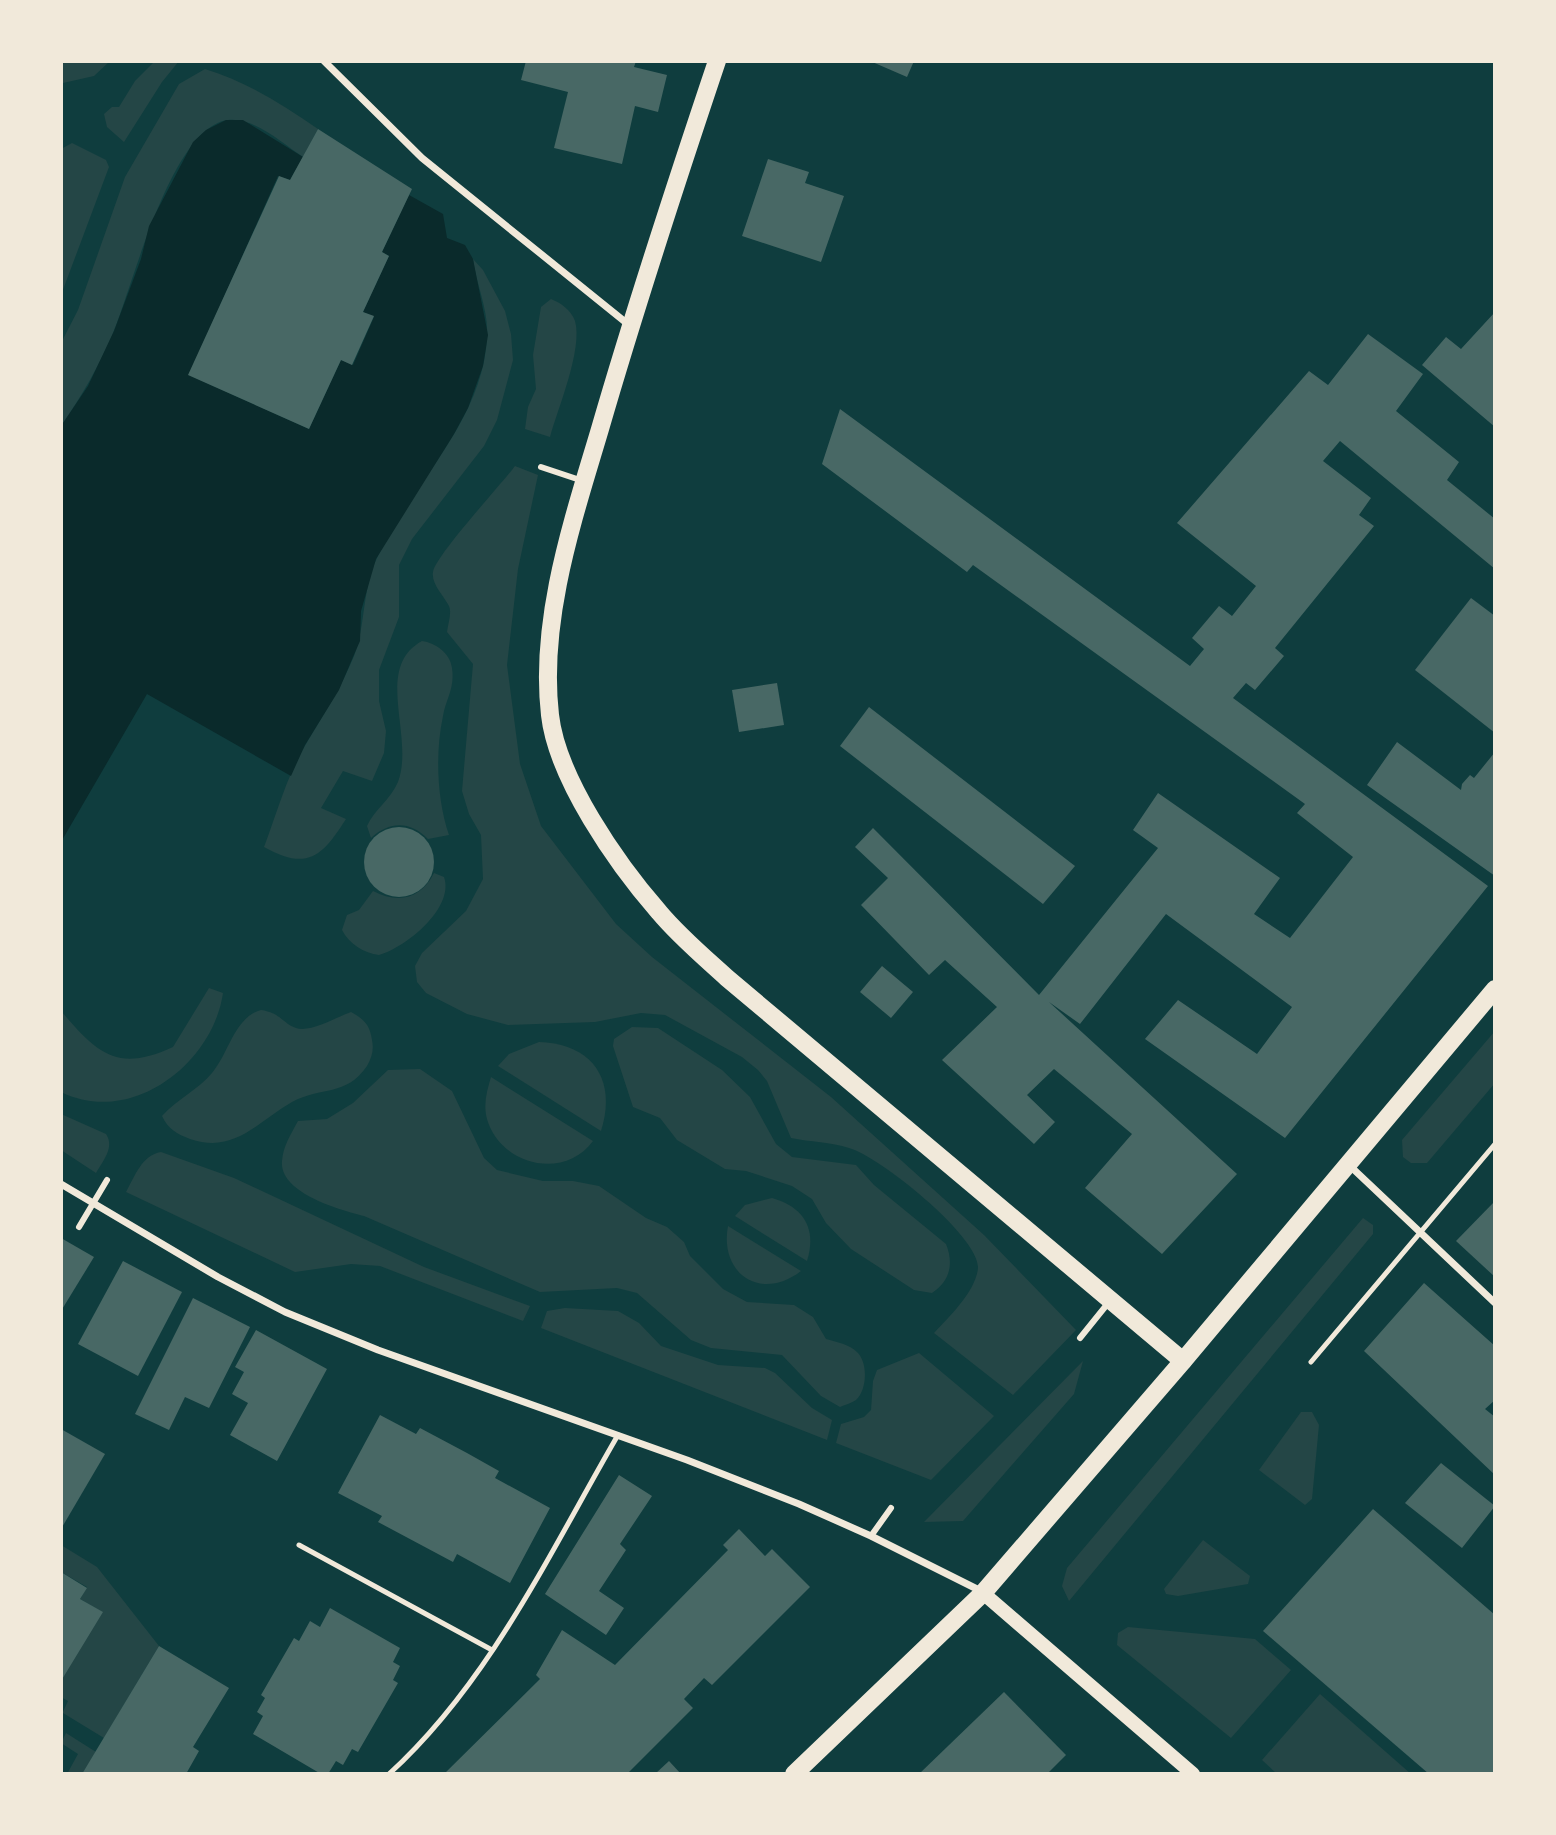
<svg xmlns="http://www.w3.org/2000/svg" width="1556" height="1835" font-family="Lato,sans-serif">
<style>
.green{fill:#244646}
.water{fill:#0a2a2b}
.building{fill:#486865}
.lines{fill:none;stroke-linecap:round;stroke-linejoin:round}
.service{stroke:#f1e9da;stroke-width:5}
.pedestrian{stroke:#f1e9da;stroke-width:6}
.minor{stroke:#f1e9da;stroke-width:7}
.secondary{stroke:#f1e9da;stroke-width:14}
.primary{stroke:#f1e9da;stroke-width:18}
</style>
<rect width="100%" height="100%" fill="#0f3d3e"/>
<g class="green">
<polygon points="61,61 110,61 94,76 63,83"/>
<polygon points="155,61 179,61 162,82 124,142 107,127 104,114 112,107 119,107 135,81"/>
<path d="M 205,69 C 247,82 282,104 318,129 L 303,157 C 282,143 254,117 228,120 C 171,127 133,286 113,333 C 99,366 82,396 61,426 L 61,343 L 78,310 L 125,177 L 179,84 Z"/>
<polygon points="72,143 106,160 109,167 61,295 61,149"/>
<path d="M 473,259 L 483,270 L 505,311 L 511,334 L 513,360 L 497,420 L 484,446 L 412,539 L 399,565 L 399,617 L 379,670 L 379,701 L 386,731 L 384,753 L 372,781 L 343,771 L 321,808 L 346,819 C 322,857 307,871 264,847 C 277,813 287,775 306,744 C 323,715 341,688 354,656 C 366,625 362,589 377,558 C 410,484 483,423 487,337 C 489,311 476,284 473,259 Z"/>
<path d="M 551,299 C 561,303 571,310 575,321 C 583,349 558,408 550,437 L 525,429 L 528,407 L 536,389 L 533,355 L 541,307 Z"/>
<path d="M 515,466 L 538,475 L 518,569 L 507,665 L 520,764 L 541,826 L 616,924 L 652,957 L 831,1097 L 984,1235 L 1076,1330 L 1013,1395 L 934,1333 C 949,1317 976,1291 978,1268 C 980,1237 879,1156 849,1148 C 831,1142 810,1142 791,1138 L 767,1081 L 758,1070 L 742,1057 L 665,1015 L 641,1013 L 595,1022 L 508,1025 L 467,1014 L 426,993 L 417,982 L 415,966 L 422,953 L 466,911 L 483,879 L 481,835 L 469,814 L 462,791 L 473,664 L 447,632 C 448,624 452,613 449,606 C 444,596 431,584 433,572 C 435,556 501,485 515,466 Z"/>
<path d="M 422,641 C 436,643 450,653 452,668 C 455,689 446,698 443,716 C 435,753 437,800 449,835 L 428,839 C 410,821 390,821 371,838 L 367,826 C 374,810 391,799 398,782 C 415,736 373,668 422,641 Z"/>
<path d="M 434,873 L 444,877 C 455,908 405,948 379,955 C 364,953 349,944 342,930 L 347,915 L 359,910 L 373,891 C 398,904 421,899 434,873 Z"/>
<path d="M 209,988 L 223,993 C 213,1063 132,1127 61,1092 L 61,1011 C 97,1053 117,1073 173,1047 Z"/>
<path d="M 261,1010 C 281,1013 282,1023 296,1028 C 310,1033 337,1017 351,1012 C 364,1019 370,1025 372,1040 C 374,1050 372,1057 367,1066 C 346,1097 321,1086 292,1102 C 257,1122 235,1154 190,1139 C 177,1134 168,1129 162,1116 C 177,1099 198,1090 212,1073 C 230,1051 234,1018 261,1010 Z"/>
<path d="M 632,1027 L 658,1028 L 722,1070 L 750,1097 L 776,1144 L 792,1157 L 856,1165 L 874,1185 L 946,1244 C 954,1264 950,1281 932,1293 L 914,1290 L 851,1249 L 826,1223 L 812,1199 L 792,1186 L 746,1171 L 725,1169 L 677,1140 L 660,1118 L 633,1107 L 613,1046 L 614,1039 Z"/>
<polygon points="1495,1031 1495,1083 1427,1163 1411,1163 1403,1157 1402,1140"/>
<path d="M 539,1042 C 593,1044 617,1080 601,1131 L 498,1066 L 509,1054 Z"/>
<path d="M 420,1069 L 452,1091 L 484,1158 L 497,1170 L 543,1181 L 573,1181 L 599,1186 L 646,1218 L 667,1227 L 684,1242 L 690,1256 L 723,1289 L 747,1302 L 794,1305 L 813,1317 L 826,1339 C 836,1342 850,1344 858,1353 C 868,1364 867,1390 856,1400 C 852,1403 844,1405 840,1407 L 821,1396 L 782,1355 L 711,1348 L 691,1340 L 637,1293 L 617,1288 L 540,1292 L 364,1216 C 340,1210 279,1193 282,1161 C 283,1146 291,1134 298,1121 L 327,1119 L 353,1103 L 388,1070 Z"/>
<path d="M 491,1077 L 593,1141 C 564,1181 500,1165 487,1119 C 483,1104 487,1091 491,1077 Z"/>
<path d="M 61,1114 L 106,1134 C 115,1147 103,1161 96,1173 L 61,1150 Z"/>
<path d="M 161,1152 L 234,1178 L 424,1267 L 530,1306 L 523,1321 L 380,1266 L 351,1264 L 295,1272 L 126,1192 C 135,1176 142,1155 161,1152 Z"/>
<path d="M 772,1198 C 804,1207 817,1229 807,1261 L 735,1216 L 745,1205 Z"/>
<polygon points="1363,1218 1373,1225 1373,1234 1069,1601 1062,1586 1067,1568"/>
<path d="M 728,1226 L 801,1271 C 761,1302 719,1274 728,1226 Z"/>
<polygon points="565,1308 618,1311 639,1323 661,1346 718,1365 765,1368 775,1373 812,1408 832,1420 827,1440 541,1328 547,1311"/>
<polygon points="919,1353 994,1416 931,1480 836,1443 841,1424 864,1417 871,1410 873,1381 877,1370"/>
<polygon points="1083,1361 1074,1394 963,1521 924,1522"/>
<polygon points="1301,1412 1312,1412 1319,1425 1312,1499 1305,1505 1259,1470"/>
<polygon points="1203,1540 1250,1576 1248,1584 1178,1596 1166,1594 1164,1589"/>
<polygon points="61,1545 97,1567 159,1646 104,1738 63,1713 61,1716 68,1701 61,1697 61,1679 102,1612 80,1599 87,1587 61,1572"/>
<polygon points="1128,1627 1255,1639 1291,1670 1231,1738 1117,1645 1118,1633"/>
<polygon points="1320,1694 1411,1774 1277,1774 1262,1760"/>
<polygon points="66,1733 96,1752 82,1774 67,1774 78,1754 61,1743"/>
</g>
<polygon class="water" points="226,120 243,120 303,157 290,180 278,176 189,375 309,429 341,360 353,365 374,317 363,312 389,256 382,252 409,195 443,214 447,238 465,245 473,259 488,335 483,366 468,408 454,434 376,559 361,611 360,641 353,657 339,690 305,745 291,776 147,694 61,842 61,426 88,386 114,331 141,259 149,226 193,142 206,130"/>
<g class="building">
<polygon points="526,61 636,61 634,67 667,75 658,112 635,106 622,164 554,148 568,92 521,80"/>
<polygon points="870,61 914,61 907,77"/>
<polygon points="318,129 412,189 382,252 389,256 363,312 374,316 352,365 341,360 309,429 188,375 279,176 290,180"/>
<polygon points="768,159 809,172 805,183 844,196 821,262 742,236"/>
<polygon points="1495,312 1495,427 1422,365 1446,337 1461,349"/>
<polygon points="1368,334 1423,374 1396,411 1459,462 1447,480 1495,519 1495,569 1340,441 1323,461 1371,498 1359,515 1374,526 1275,648 1284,656 1255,690 1246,683 1233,698 1488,886 1285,1138 1145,1039 1178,1000 1257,1054 1292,1007 1166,914 1080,1024 1049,1002 1237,1174 1162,1254 1085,1188 1132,1134 1054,1069 1027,1095 1055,1122 1034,1144 942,1060 997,1007 945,960 929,975 861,905 888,878 855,847 873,828 1039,995 1158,848 1133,830 1158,793 1280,878 1254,914 1290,938 1353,857 1297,813 1305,804 973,565 967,572 822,464 840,409 1190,666 1204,649 1192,638 1219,606 1232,616 1256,586 1177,523 1309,371 1328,385"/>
<polygon points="1471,598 1495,616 1495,733 1415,670"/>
<polygon points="777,683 784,725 739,732 732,690"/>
<polygon points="869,707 1075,866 1043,904 840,746"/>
<polygon points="1397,742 1461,790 1462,784 1470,775 1474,778 1495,752 1495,876 1367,785"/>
<circle cx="399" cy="862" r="35"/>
<polygon points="882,966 913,992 891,1018 860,992"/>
<polygon points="1495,1201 1495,1277 1456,1241"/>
<polygon points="61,1238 94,1257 61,1311"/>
<polygon points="123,1261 182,1292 138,1376 78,1344"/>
<polygon points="1424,1283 1495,1346 1495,1400 1485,1409 1495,1417 1495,1475 1364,1351"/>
<polygon points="193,1298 250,1327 209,1408 185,1397 169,1430 135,1414"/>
<polygon points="256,1330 327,1369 277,1461 230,1435 248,1403 232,1394 244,1372 235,1367"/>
<polygon points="380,1415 416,1434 420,1428 467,1453 499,1471 495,1478 550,1508 510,1583 457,1554 453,1562 378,1522 382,1516 338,1493"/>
<polygon points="61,1429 105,1454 61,1529"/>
<polygon points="1441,1463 1495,1506 1462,1548 1405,1503"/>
<polygon points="619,1475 652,1496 620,1544 626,1550 599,1591 624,1608 606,1635 545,1594"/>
<polygon points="1373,1509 1495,1615 1495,1774 1429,1774 1263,1631"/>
<polygon points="739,1529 765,1556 772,1549 810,1587 712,1685 704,1678 684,1699 693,1708 627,1774 444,1774 540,1679 536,1675 562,1630 615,1665 728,1550 723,1545"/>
<polygon points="61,1572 87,1588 80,1599 103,1612 61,1681"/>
<polygon points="330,1608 400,1648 393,1662 400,1666 393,1680 398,1683 358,1752 352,1749 343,1765 336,1761 328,1774 321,1774 253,1734 263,1716 257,1712 265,1698 261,1695 294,1638 299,1641 310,1621 320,1627"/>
<polygon points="159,1646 229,1688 193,1747 199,1751 186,1774 82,1774"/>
<polygon points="1004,1692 1066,1755 1047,1774 919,1774"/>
<polygon points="669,1761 681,1774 655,1774"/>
</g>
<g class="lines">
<g class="service">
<polyline points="1311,1362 1495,1144"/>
<polyline points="299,1545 492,1650"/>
<path d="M 389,1774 C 490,1682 550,1552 618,1435"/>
</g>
<g class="pedestrian">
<polyline points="541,467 583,481"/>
<polyline points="79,1227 107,1180"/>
<polyline points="1080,1338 1109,1302"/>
<polyline points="871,1536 891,1508"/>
</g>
<g class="minor">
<polyline points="324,61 422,158 629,325"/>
<polyline points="1349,1165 1495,1303"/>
<polyline points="61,1184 218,1277 285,1312 378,1350 687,1460 799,1504 871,1536 983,1592"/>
</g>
<polyline class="secondary" points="983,1593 1193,1774"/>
<g class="primary">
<path d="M 717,61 C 676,183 636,305 600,429 C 573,520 539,619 550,715 C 557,778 617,864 659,912 C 679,936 704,957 727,978 L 1183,1361"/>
<polyline points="794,1774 983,1593 1183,1361 1495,989"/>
</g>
</g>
<rect width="1556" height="1835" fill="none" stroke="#f1e9da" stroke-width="126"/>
</svg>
